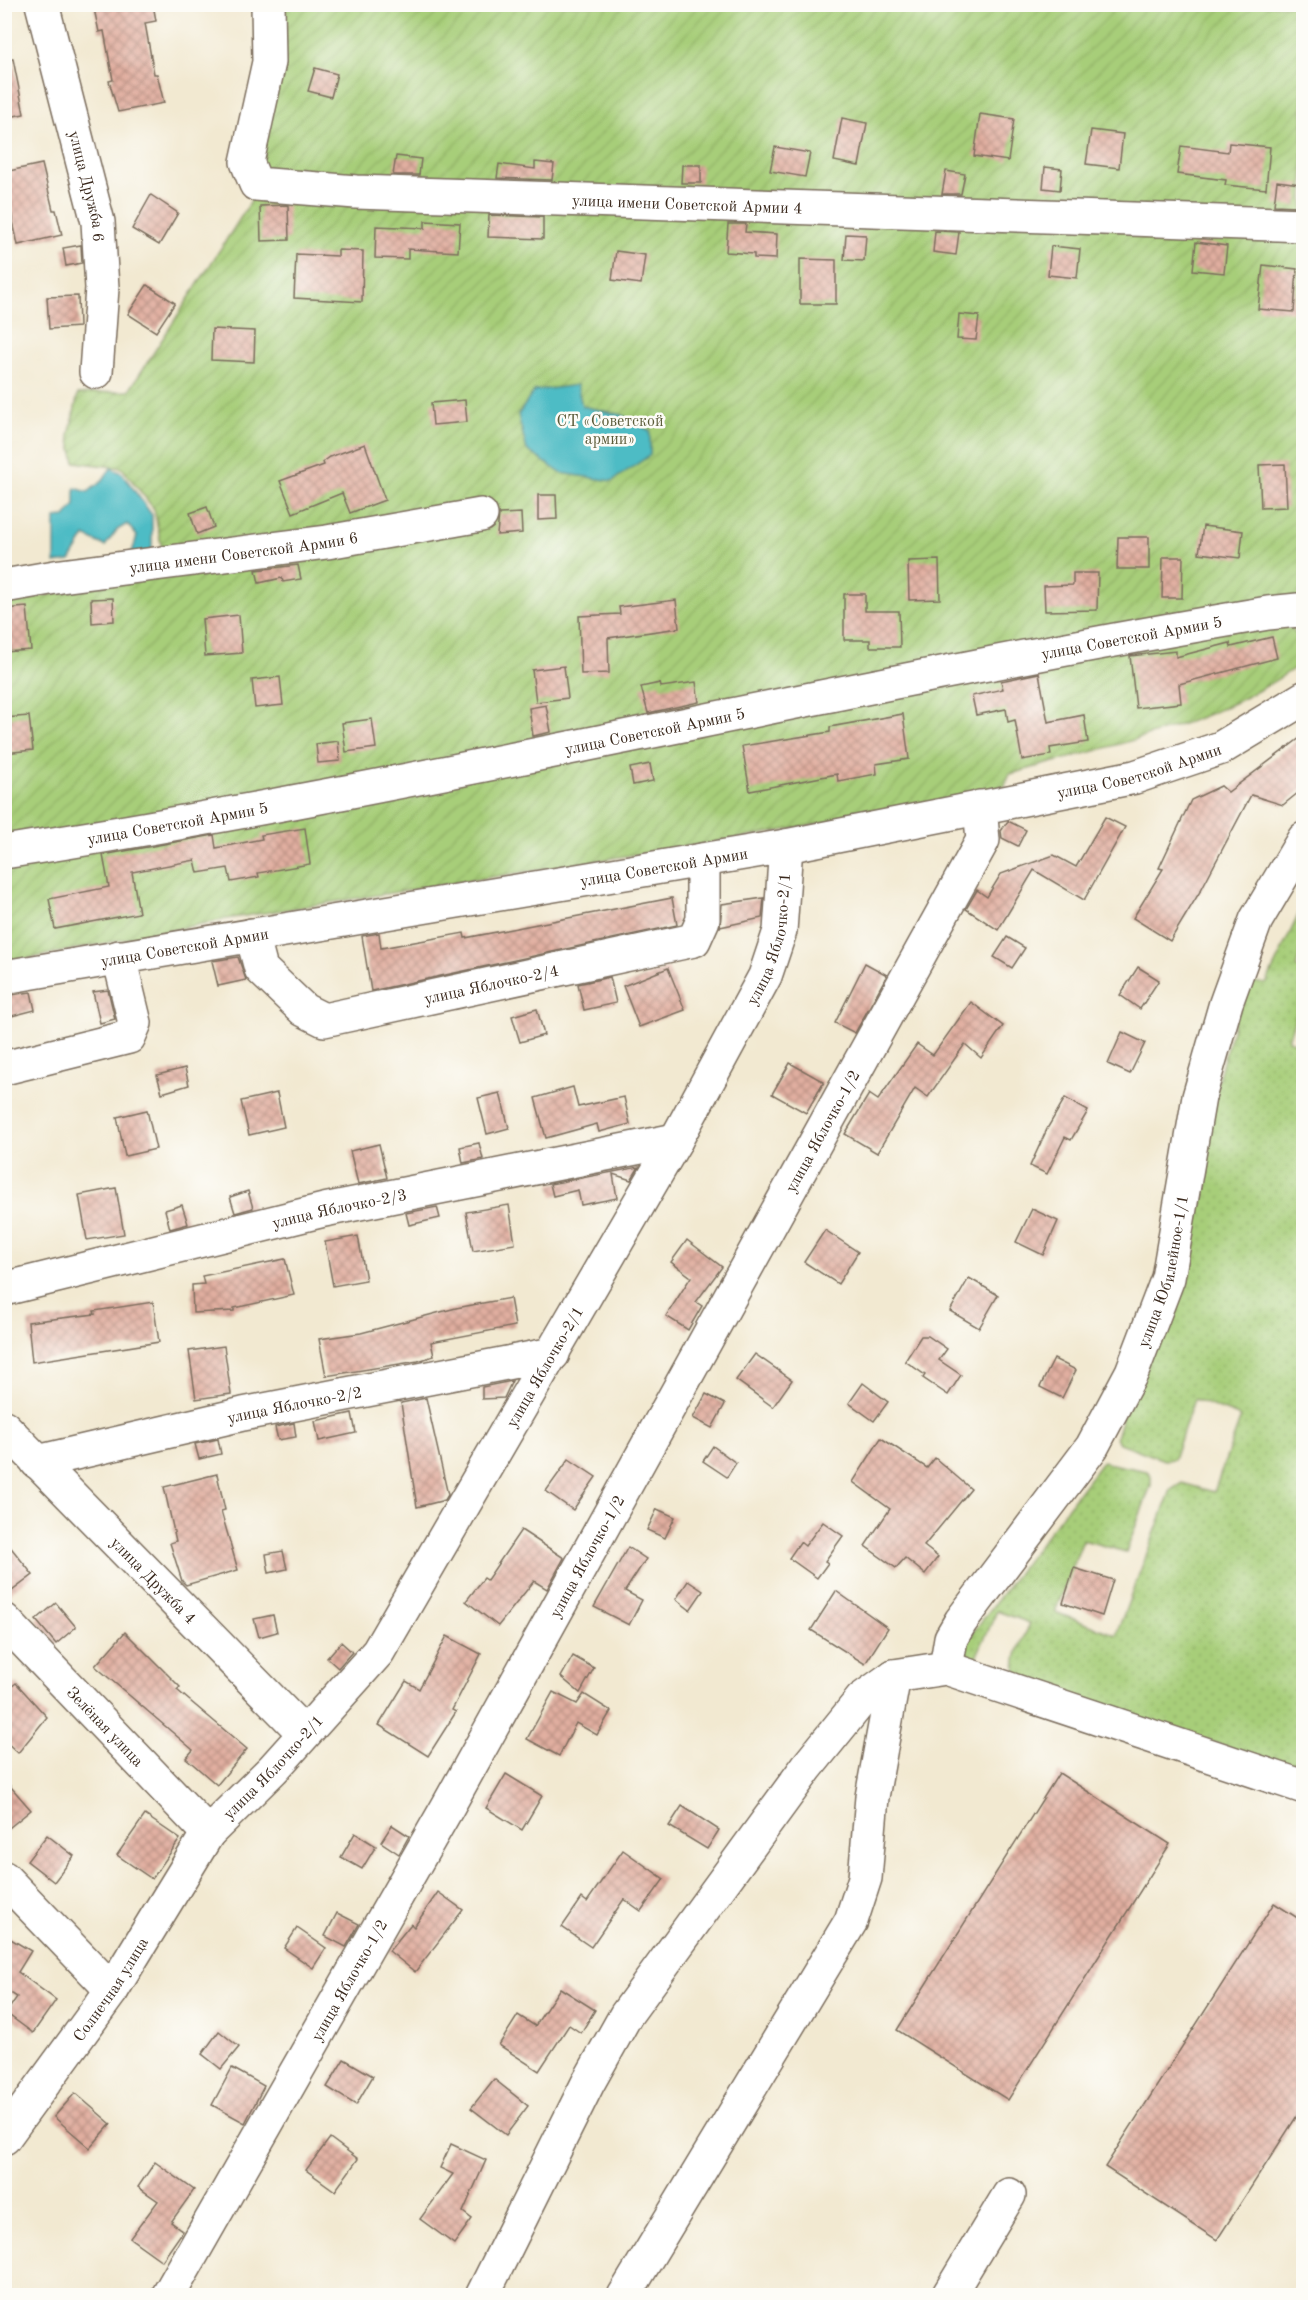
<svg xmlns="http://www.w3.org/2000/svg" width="1308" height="2300" font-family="'Old Standard TT',serif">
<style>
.grass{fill:url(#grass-dots);stroke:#717c4c;stroke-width:1.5}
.garden{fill:url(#garden-furrows);stroke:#717c4c;stroke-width:1.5}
.water{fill:#4ebcc5;stroke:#447372;stroke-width:1.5}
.building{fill:url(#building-cross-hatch)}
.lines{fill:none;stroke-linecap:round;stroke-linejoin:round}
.minor-casing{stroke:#7b6d5d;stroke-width:36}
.minor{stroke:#fff;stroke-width:33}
.labels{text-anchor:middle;stroke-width:5;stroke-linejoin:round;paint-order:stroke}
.street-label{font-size:16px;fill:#3b2a1e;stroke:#fdfcf7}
.park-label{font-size:16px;fill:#5b5b39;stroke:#fdfcf7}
</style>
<defs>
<pattern id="grass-dots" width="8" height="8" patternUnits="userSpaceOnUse" patternTransform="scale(1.5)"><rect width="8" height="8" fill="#a7ce79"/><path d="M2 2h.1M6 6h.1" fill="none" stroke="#91b168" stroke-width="1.8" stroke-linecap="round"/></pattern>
<pattern id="garden-furrows" width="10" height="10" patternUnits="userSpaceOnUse" patternTransform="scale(1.5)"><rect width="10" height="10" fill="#a7ce79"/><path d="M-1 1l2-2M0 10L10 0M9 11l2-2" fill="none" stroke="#91b168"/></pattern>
<pattern id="building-cross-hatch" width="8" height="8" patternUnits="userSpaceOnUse" patternTransform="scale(1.5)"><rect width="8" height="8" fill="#e1afa0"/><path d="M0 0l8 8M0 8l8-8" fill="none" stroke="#b88f82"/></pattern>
</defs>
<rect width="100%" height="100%" fill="#fdfcf7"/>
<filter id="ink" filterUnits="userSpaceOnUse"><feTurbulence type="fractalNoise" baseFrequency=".0167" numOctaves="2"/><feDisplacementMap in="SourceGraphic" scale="12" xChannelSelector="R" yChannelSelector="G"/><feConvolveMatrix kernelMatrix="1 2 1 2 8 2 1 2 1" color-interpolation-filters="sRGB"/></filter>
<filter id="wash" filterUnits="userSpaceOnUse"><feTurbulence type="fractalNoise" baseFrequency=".008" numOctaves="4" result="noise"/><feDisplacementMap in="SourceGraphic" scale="24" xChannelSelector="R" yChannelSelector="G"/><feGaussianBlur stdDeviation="1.35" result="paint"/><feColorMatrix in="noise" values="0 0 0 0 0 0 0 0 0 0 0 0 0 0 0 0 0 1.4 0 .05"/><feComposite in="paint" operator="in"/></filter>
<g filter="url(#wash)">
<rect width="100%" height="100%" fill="#f2e9d1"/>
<path class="grass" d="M 1303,905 L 1303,943 L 1296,967 L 1303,970 L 1303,994 L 1288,1040 L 1304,1045 L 1303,1772 L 1018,1679 C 1010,1660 1023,1641 1030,1623 L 997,1611 L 974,1662 L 963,1660 L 962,1647 L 1102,1462 L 1147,1471 L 1151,1476 L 1151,1485 L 1126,1552 L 1083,1540 L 1055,1612 L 1116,1635 L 1171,1490 L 1182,1483 L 1214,1492 L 1241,1417 L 1194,1399 L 1174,1459 L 1164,1460 L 1119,1443 L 1116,1438 L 1246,981 L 1266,984 Z"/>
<path class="garden" d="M 273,5 L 1303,5 L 1304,610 L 1292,629 L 1303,644 L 1304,661 C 1220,725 1109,746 1010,774 L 1003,790 L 753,836 L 232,918 L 5,963 L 5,603 L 159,575 L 163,554 L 154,509 L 122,468 L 75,462 L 69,436 L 78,394 L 129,391 L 250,203 L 259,170 Z"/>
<g class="water">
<polygon points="577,385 582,406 622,415 650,431 650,455 612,481 561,473 527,450 518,415 534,391"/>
<polygon points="111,468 122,473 152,515 152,550 131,556 137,536 127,524 117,530 105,546 85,536 70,561 55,563 55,518 65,517 75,505 75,488 88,492 102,481"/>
</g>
<g id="blocks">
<g class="building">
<polygon points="93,4 153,4 156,21 145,23 154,74 157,74 164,103 118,112 109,81 113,80 104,31 99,32"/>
<polygon points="4,59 13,59 24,114 4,118"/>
<polygon points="315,68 337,74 331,97 308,91"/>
<polygon points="980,114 1014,119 1008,161 974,156"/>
<polygon points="842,118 867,123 859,166 834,161"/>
<polygon points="1091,130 1123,134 1119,168 1086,164"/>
<polygon points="1229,143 1270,147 1266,189 1225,185 1226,180 1177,174 1181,146 1228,152"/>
<polygon points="775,147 810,153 805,177 770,171"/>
<polygon points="396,156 421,159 419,175 393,175"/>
<polygon points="535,162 554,164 552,180 497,178 499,164 535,169"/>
<polygon points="42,164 53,210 56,210 62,235 18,245 9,203 4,204 4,172"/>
<polygon points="682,165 701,165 701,183 681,183"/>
<polygon points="1045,167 1062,169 1060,190 1043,188"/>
<polygon points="946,171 965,174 961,194 942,194"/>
<polygon points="1277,181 1300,184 1297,206 1274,205"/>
<polygon points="151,195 178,213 159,245 132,229"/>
<polygon points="288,205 289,240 261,241 260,206"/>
<polygon points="489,215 543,217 543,239 488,237"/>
<polygon points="425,221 460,223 458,252 408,249 408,259 375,258 376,226 425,228"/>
<polygon points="728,224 746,224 745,232 777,234 776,259 754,258 754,254 726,252"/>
<polygon points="935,231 959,232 956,255 933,252"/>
<polygon points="846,234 866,235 864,261 844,260"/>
<polygon points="1196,242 1227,246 1224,273 1193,270"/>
<polygon points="81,245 82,263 66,266 63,248"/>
<polygon points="1051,246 1080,249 1077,278 1048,275"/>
<polygon points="338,250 363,251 362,302 294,298 296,254 338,256"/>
<polygon points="616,251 645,255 641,284 612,280"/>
<polygon points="800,259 836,260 836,304 800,304"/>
<polygon points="1263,265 1297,269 1294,312 1258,309"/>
<polygon points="147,285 175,303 156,332 128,314"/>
<polygon points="78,296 79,327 49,329 47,297"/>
<polygon points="959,314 979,316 976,340 957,339"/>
<polygon points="212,329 255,331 254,362 211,360"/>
<polygon points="465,400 467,422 433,425 431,403"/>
<polygon points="365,444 385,500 350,513 342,493 293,513 280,481 324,465 323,462 330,457"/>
<polygon points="1285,464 1287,507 1261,508 1259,465"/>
<polygon points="538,495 556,495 557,519 538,520"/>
<polygon points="207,507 214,527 197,534 190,513"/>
<polygon points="521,513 522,533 497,535 499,514"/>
<polygon points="1203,526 1243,531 1240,558 1199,553"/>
<polygon points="1118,537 1149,537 1149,569 1117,569"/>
<polygon points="1163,557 1183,557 1182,598 1162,598"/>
<polygon points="939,560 940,599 909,600 908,561"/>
<polygon points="298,565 301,579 283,582 282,578 259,583 256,570"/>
<polygon points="1073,573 1098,573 1097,610 1045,611 1044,586 1073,585"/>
<polygon points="844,594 865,594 865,611 899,611 900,647 870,647 870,640 844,640"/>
<polygon points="113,598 114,621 92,623 91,599"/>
<polygon points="676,600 679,628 608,638 609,673 581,674 579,616 620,614 619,607"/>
<polygon points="27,607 31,650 4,652 4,609"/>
<polygon points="239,615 242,653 205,656 202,619"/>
<polygon points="1272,637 1277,658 1179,684 1181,703 1136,708 1130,656 1176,651 1176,657 1230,643 1231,647"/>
<polygon points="564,666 568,698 536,702 532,670"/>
<polygon points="1039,673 1048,722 1084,715 1088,742 1050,748 1051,755 1022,760 1015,720 1008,722 1006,709 976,715 972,696 1003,689 1001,681"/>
<polygon points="280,677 283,705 255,708 252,680"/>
<polygon points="696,682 699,702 648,713 641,687 660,683 661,687"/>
<polygon points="546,705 551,732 533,736 529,708"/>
<polygon points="903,714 909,759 876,764 877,774 838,781 837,774 750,791 742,746 830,732 830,727"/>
<polygon points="29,716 33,750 4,753 4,718"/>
<polygon points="372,719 376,748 346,752 342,723"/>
<polygon points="1304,735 1304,788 1283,805 1251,795 1201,890 1170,941 1133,918 1163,869 1159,868 1191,800 1221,786 1228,792"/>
<polygon points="338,741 340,761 318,763 316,744"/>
<polygon points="650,764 653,781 633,785 630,768"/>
<polygon points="1105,817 1125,827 1084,900 1034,870 998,930 966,909 977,890 987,897 1001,874 1054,855 1076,867"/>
<polygon points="1008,821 1026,830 1018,846 1002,838 1001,831"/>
<polygon points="305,828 310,864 258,873 259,877 231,882 228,868 198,873 195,860 132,872 139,913 55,929 49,899 109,887 103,855 214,835 216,848 262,839 261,835"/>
<polygon points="672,898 677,925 371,991 362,936 379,933 381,948 464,933 465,938"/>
<polygon points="764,898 762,918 720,927 722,904"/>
<polygon points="1007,937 1025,948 1012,968 994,957"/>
<polygon points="238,957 246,980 218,986 212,961"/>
<polygon points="865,963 887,975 855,1033 835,1023"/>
<polygon points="1138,967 1159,980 1140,1009 1120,995"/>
<polygon points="668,968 685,1010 639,1027 623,986"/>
<polygon points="610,977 616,1003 584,1010 578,984"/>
<polygon points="108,990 115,1019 100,1023 93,992"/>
<polygon points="31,992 35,1010 4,1018 4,996"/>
<polygon points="971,1002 1003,1026 981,1058 965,1044 928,1097 915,1088 877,1153 845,1134 869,1094 878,1100 917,1044 933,1055"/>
<polygon points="537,1009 544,1035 520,1042 512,1016"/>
<polygon points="1122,1032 1145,1043 1130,1074 1108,1064"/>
<polygon points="790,1063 824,1082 806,1113 772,1094"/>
<polygon points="185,1068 189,1085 162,1093 157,1075"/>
<polygon points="573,1087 578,1107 624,1097 630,1124 599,1132 597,1124 546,1138 535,1098"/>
<polygon points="277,1093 284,1127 249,1135 241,1101"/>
<polygon points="500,1093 509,1128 487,1134 478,1098"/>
<polygon points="1065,1098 1088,1111 1071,1140 1065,1137 1047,1174 1030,1166 1048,1127"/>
<polygon points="147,1110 156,1149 125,1156 117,1117"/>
<polygon points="479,1143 483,1159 463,1163 460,1147"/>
<polygon points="379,1144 387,1178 358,1184 350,1151"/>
<polygon points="639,1167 631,1180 613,1174 617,1198 581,1205 578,1190 553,1196 550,1184"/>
<polygon points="116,1188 124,1234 87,1240 79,1195"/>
<polygon points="248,1191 253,1208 235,1213 230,1197"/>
<polygon points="182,1205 188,1224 170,1229 165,1210"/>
<polygon points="509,1205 515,1244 473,1251 466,1212"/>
<polygon points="437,1207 440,1218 409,1225 406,1213"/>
<polygon points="1032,1209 1058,1221 1043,1255 1016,1242"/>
<polygon points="825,1230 858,1252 838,1284 804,1262"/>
<polygon points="358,1236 366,1280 333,1286 325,1242"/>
<polygon points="687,1240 722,1267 696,1302 702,1306 688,1330 666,1316 691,1277 671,1262"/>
<polygon points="285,1259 294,1295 234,1308 234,1311 193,1313 192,1285 204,1284 202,1276"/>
<polygon points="969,1278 998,1295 979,1328 950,1311"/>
<polygon points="510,1298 515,1326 431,1342 434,1356 418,1361 326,1376 319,1339 361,1333 456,1308"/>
<polygon points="153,1302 159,1342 32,1362 28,1322 95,1314 94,1311"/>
<polygon points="921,1336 928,1336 947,1349 939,1360 961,1375 948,1395 923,1378 925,1375 905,1361"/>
<polygon points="224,1346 231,1394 196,1399 189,1351"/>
<polygon points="755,1354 792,1380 773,1407 736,1380"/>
<polygon points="1054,1359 1076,1370 1062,1398 1040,1387"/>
<polygon points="512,1381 504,1398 482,1399 482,1387"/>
<polygon points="863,1383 888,1402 874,1421 849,1403"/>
<polygon points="706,1394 725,1404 712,1428 693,1418"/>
<polygon points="426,1398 448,1495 445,1500 417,1507 401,1403"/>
<polygon points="352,1413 356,1433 319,1441 315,1421"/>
<polygon points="294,1423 296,1437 278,1440 275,1427"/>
<polygon points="881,1438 927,1468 935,1458 971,1489 924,1546 938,1557 925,1574 905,1558 896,1568 865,1546 890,1509 853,1482"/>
<polygon points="218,1439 221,1454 199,1459 195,1444"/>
<polygon points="713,1446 736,1463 727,1477 703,1461"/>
<polygon points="569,1459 596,1477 573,1510 546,1491"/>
<polygon points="217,1474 225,1510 221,1511 238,1570 186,1585 182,1581 170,1543 176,1541 164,1487"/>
<polygon points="657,1509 675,1517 665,1538 647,1530"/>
<polygon points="823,1522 843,1536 825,1561 828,1563 817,1578 789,1558 800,1542 805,1546"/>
<polygon points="521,1530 564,1558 547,1589 534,1581 498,1626 466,1601 484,1578 487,1580"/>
<polygon points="4,1539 33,1575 4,1597"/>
<polygon points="628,1547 646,1559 625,1591 642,1600 629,1625 594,1607"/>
<polygon points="283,1551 287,1569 269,1573 266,1554"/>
<polygon points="1074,1568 1113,1580 1102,1616 1063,1603"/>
<polygon points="688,1581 703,1591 690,1610 676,1599"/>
<polygon points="836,1591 888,1628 865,1664 811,1630"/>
<polygon points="56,1603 76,1627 56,1644 36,1620"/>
<polygon points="273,1615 277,1632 259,1637 254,1619"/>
<polygon points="125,1632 180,1687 177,1690 247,1749 217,1785 186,1758 193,1750 95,1666"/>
<polygon points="447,1636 481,1654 452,1710 456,1712 428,1756 379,1725 406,1681 419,1689"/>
<polygon points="341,1642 352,1652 338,1668 327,1658"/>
<polygon points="573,1656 594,1668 580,1693 561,1677"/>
<polygon points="16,1683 47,1717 18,1753 4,1740 4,1693"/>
<polygon points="553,1692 577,1704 584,1694 611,1711 597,1735 576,1723 559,1756 527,1739"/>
<polygon points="1059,1773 1170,1844 1008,2100 897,2030"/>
<polygon points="506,1774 542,1796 522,1830 486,1808"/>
<polygon points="4,1779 31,1810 4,1832"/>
<polygon points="682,1806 719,1830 707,1849 669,1826"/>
<polygon points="145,1815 180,1839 152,1879 117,1855"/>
<polygon points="392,1825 409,1836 399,1854 381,1842"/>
<polygon points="355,1833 376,1846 362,1869 341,1857"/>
<polygon points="47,1835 74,1856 54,1882 27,1861"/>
<polygon points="623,1850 664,1879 641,1911 624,1899 591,1947 562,1927 582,1898 587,1902"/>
<polygon points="438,1892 463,1910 415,1972 389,1951 411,1924 414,1927"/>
<polygon points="1274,1903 1304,1922 1304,2105 1217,2240 1105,2167"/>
<polygon points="337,1913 359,1924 346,1947 325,1936"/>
<polygon points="297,1928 326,1948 313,1968 284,1948"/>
<polygon points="4,1935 31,1951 18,1972 56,2000 33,2033 6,2013 17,1997 6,1990 4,1993"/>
<polygon points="560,1988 595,2010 581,2033 569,2025 539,2071 499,2045 518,2015 535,2026"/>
<polygon points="219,2031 239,2047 221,2069 202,2054"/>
<polygon points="344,2059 373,2076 356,2105 327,2087"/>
<polygon points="232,2068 264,2086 245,2123 212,2105"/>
<polygon points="494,2079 528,2106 506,2135 471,2108"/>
<polygon points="75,2093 111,2124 90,2148 54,2117"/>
<polygon points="330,2138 358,2159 335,2191 306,2170"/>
<polygon points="451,2144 486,2160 463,2212 472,2219 454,2244 420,2219 453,2174 440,2168"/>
<polygon points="155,2162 194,2190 171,2222 183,2231 162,2261 130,2238 158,2201 138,2187"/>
</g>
</g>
</g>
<g filter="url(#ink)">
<use href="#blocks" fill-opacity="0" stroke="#7b6d5d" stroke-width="1.5"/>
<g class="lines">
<g class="minor-casing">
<g id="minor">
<path id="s1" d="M 42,4 L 98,222 L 102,288 L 96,372"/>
<path id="s2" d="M 268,4 L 269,62 L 247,162 L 256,184 L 356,192 L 1304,225"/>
<path id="s3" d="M 4,586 L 61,576 L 327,542 L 481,515"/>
<path id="s4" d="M 4,852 C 428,786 845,684 1268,613 L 1298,610 L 1304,612"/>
<path id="s5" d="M 252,935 L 261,969 L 304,1010 L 324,1020 L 694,940 L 703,920 L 703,860"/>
<path id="s6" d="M 4,977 L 786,846 L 1135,777 L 1221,748 L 1304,698"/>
<polyline points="4,1068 129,1037 135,1023 119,957"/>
<path id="s7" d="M 4,1289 L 324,1210 L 676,1140"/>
<path id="s8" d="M 4,1427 L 304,1733"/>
<path id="s9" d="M 37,1462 L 243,1414 L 553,1354"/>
<path id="s10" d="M 4,1620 L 208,1833"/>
<path id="s11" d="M 946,1668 L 951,1638 L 961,1621 L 1092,1447 L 1132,1372 L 1168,1278 L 1199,1097 L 1226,1003 L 1256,920 L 1304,839"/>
<polyline points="4,1878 112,1990"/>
<path id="s12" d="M 4,2138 L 112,1990 L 208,1833 L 273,1769 L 378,1652 L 676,1140 L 765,976 L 780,931 L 786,846"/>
<path id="s13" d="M 168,2296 L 447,1808 L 983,840 L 980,807"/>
<polyline points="482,2296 588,2083 626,2015 807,1767 862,1699 894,1676 946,1668 1304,1787"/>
<polyline points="624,2296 851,1921 865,1878 872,1797 894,1676"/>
<polyline points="948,2296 1009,2195"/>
</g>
</g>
<use href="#minor" class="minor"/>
</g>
</g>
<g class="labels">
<g class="street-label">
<text dy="6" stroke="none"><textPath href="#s1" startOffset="188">улица Дружба 6</textPath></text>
<text dy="6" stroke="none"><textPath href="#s2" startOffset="616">улица имени Советской Армии 4</textPath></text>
<text dy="6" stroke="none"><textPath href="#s3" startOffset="242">улица имени Советской Армии 6</textPath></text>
<text dy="6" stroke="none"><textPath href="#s4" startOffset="1148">улица Советской Армии 5</textPath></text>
<text dy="6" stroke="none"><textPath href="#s4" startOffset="662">улица Советской Армии 5</textPath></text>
<text dy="6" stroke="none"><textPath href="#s6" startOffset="1154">улица Советской Армии</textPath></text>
<text dy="6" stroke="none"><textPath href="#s4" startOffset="176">улица Советской Армии 5</textPath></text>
<text dy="6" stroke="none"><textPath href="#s6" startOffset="669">улица Советской Армии</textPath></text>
<text dy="6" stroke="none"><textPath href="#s12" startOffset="1432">улица Яблочко-2/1</textPath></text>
<text dy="6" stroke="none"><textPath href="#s6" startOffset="183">улица Советской Армии</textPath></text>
<text dy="6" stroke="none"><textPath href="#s5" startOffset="288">улица Яблочко-2/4</textPath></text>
<text dy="6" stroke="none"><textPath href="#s13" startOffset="1336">улица Яблочко-1/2</textPath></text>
<text dy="6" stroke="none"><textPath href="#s7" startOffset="345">улица Яблочко-2/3</textPath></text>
<text dy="6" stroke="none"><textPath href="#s11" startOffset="459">улица Юбилейное-1/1</textPath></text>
<text dy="6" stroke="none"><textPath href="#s12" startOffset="946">улица Яблочко-2/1</textPath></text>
<text dy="6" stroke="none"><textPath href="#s9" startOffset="264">улица Яблочко-2/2</textPath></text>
<text dy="6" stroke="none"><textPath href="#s13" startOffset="850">улица Яблочко-1/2</textPath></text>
<text dy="6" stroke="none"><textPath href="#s8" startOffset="214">улица Дружба 4</textPath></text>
<text dy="6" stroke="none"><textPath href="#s10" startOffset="147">Зелёная улица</textPath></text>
<text dy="6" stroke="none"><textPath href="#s12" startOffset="460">улица Яблочко-2/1</textPath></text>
<text dy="6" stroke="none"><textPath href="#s13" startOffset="364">улица Яблочко-1/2</textPath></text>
<text dy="6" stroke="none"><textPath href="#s12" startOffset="183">Солнечная улица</textPath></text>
</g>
<g class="park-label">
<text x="610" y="426">СТ «Советской<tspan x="610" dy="18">армии»</tspan></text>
</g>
</g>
<rect width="1308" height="2300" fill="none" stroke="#fdfcf7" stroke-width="24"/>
</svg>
